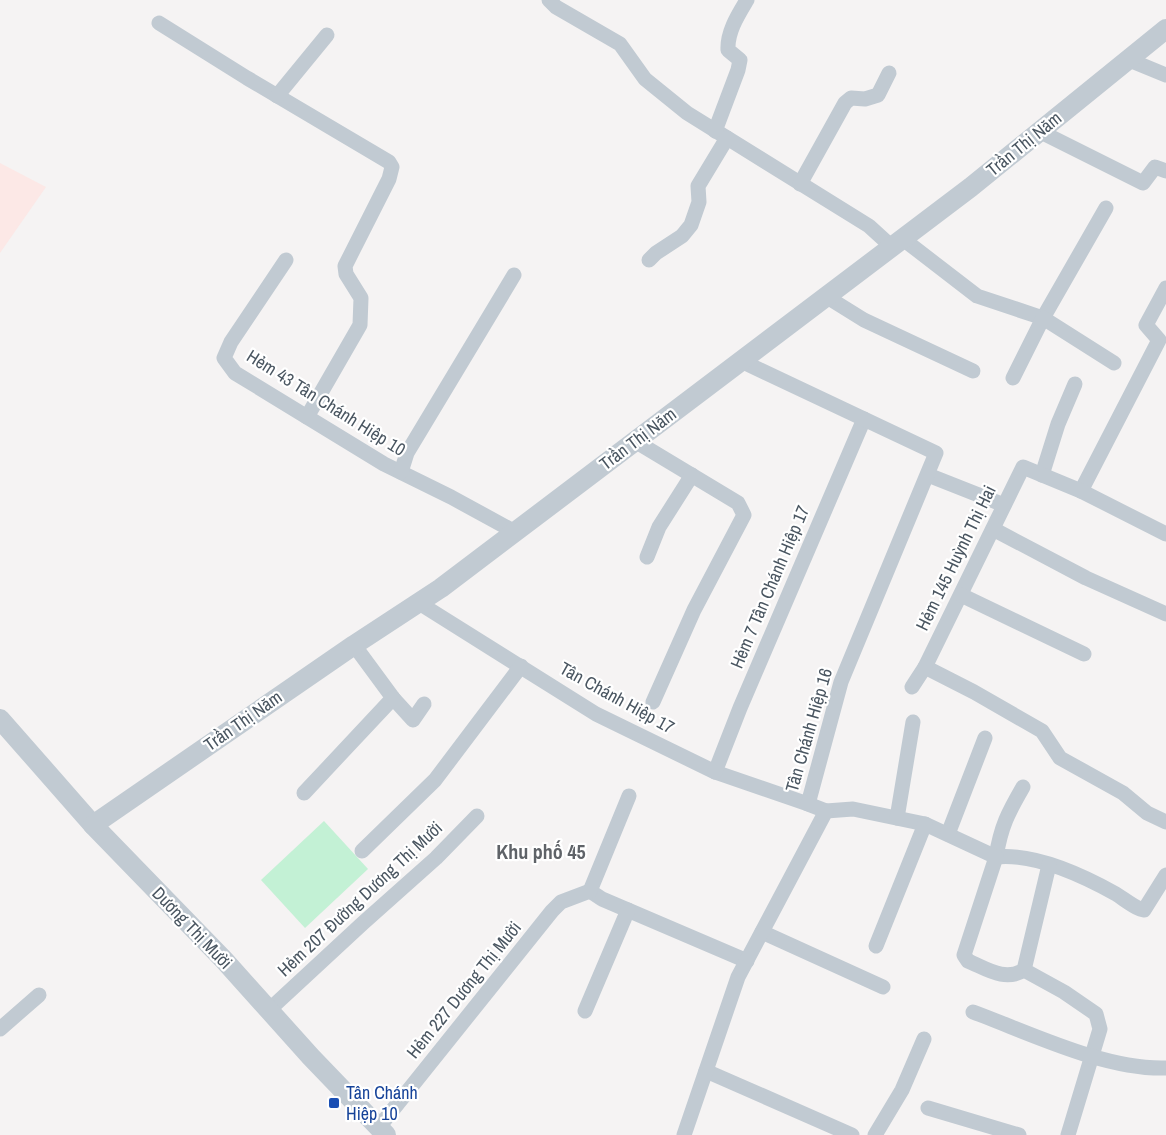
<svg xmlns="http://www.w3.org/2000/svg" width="1166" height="1135" font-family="'Archivo Narrow',sans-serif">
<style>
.medical{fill:#fce8e6}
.green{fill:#c3f1d5}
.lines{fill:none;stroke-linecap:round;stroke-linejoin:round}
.minor{stroke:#c1cad2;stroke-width:15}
.tertiary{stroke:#c1cad2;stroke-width:20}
.transit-dot{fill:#1a4fb4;stroke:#fff;stroke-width:2}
.labels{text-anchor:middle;stroke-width:4.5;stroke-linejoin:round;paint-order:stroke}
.street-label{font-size:18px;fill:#4a5661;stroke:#fff}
.transit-label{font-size:18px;fill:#164399;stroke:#fff;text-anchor:start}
.neighbourhood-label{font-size:20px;font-weight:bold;fill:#5f6368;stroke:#fff}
</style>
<rect width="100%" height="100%" fill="#f5f3f3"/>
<polygon class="medical" points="0,163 46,187 0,253"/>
<polygon class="green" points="324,821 368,869 305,928 261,880"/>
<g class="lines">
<g class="minor">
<polyline points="549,0 556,7 620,44 645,79 687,113 869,226 892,247"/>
<polyline points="159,23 247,78 389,162 392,167 389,179 345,266 346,274 361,298 360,325 307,417"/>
<polyline points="1127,59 1166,75"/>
<polyline points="277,96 327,35"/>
<path d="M 715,131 L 738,70 L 740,60 L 728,50 C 727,32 738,15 747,0"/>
<polyline points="1039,131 1143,183 1155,167 1166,171"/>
<polyline points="800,184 845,103 851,98 865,99 878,95 889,73"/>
<polyline points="903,239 977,296 1043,318 1106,208"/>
<polyline points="286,260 231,342 224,358 235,373 384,464 451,497 515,532"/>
<polyline points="649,260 656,253 682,236 691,225 699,202 698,186 727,138"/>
<polyline points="827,297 864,320 973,371"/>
<polyline points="1013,378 1043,318 1114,363"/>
<polyline points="635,441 738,503 744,515 694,610 653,702"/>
<polyline points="401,472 407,453 514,275"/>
<polyline points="928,475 1004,505"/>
<polyline points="1042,475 1058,424 1075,384"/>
<polyline points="1081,491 1159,340 1146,325 1166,288"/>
<polyline points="993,529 1086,578 1166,614"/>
<polyline points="1166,534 1081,491 1023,467 925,667 974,692 1042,731 1060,758 1123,793 1147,813 1166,822"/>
<polyline points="647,557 659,527 692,475"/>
<polyline points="961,595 1084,654"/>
<polyline points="419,603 596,714 715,772 808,804"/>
<polyline points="354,645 393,698 413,720 424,704"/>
<polyline points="912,687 925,667"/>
<polyline points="715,772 740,708 864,419"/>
<path d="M 1023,787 C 1008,813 1001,826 996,857 C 1035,853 1082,875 1116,894 C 1124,899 1131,905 1140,909 L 1144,910 L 1166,875"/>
<polyline points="304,793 393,698"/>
<polyline points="629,796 590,891 602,899 747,961"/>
<path d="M 826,811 L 853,809 L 925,824 L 996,857 L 964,955 L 968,961 C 987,969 1005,982 1024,970"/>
<polyline points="897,818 913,722"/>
<polyline points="948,834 985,738"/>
<polyline points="362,851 435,780 521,666"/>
<polyline points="1049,865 1024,970 1064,992 1096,1014 1100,1029 1068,1135"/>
<polyline points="762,932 883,987"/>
<polyline points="876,946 925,824"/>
<polyline points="269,1010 363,923 436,858 477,816"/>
<polyline points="585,1011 628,910"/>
<path d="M 973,1012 C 1030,1033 1105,1070 1166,1068"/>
<polyline points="0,1029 39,995"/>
<polyline points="706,1071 852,1135"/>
<polyline points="928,1108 1019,1135"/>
<polyline points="379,1127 552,911 561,902 590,891"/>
<polyline points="684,1135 738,977 826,811 808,804 841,682 936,453 741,361"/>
<polyline points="875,1135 902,1090 924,1039"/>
</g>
<g class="tertiary">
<polyline points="0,719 93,825 224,960 311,1057 386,1135"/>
<polyline points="93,825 354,645 441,588 971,187 1166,29"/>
</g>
</g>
<rect class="transit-dot" x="328" y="1097" width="12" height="12" rx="3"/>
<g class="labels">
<g class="street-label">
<text transform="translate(1024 144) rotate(-39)" y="6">Trần Thị Năm</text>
<text transform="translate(326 403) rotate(32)" y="6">Hẻm 43 Tân Chánh Hiệp 10</text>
<text transform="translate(638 439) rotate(-37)" y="6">Trần Thị Năm</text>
<text transform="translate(956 558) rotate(-64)" y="6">Hẻm 145 Huỳnh Thị Hai</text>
<text transform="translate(770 587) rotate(-67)" y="6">Hẻm 7 Tân Chánh Hiệp 17</text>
<text transform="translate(617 698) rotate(29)" y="6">Tân Chánh Hiệp 17</text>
<text transform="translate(243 721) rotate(-35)" y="6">Trần Thị Năm</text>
<text transform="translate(809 730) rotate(-74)" y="6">Tân Chánh Hiệp 16</text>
<text transform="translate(360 899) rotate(-43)" y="6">Hẻm 207 Đường Dương Thị Mười</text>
<text transform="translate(192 928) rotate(46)" y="6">Dương Thị Mười</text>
<text transform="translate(464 990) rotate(-51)" y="6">Hẻm 227 Dương Thị Mười</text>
</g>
<g class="transit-label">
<text x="346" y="1099">Tân Chánh<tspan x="346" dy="21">Hiệp 10</tspan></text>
</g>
<g class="neighbourhood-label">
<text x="541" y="859">Khu phố 45</text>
</g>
</g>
</svg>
